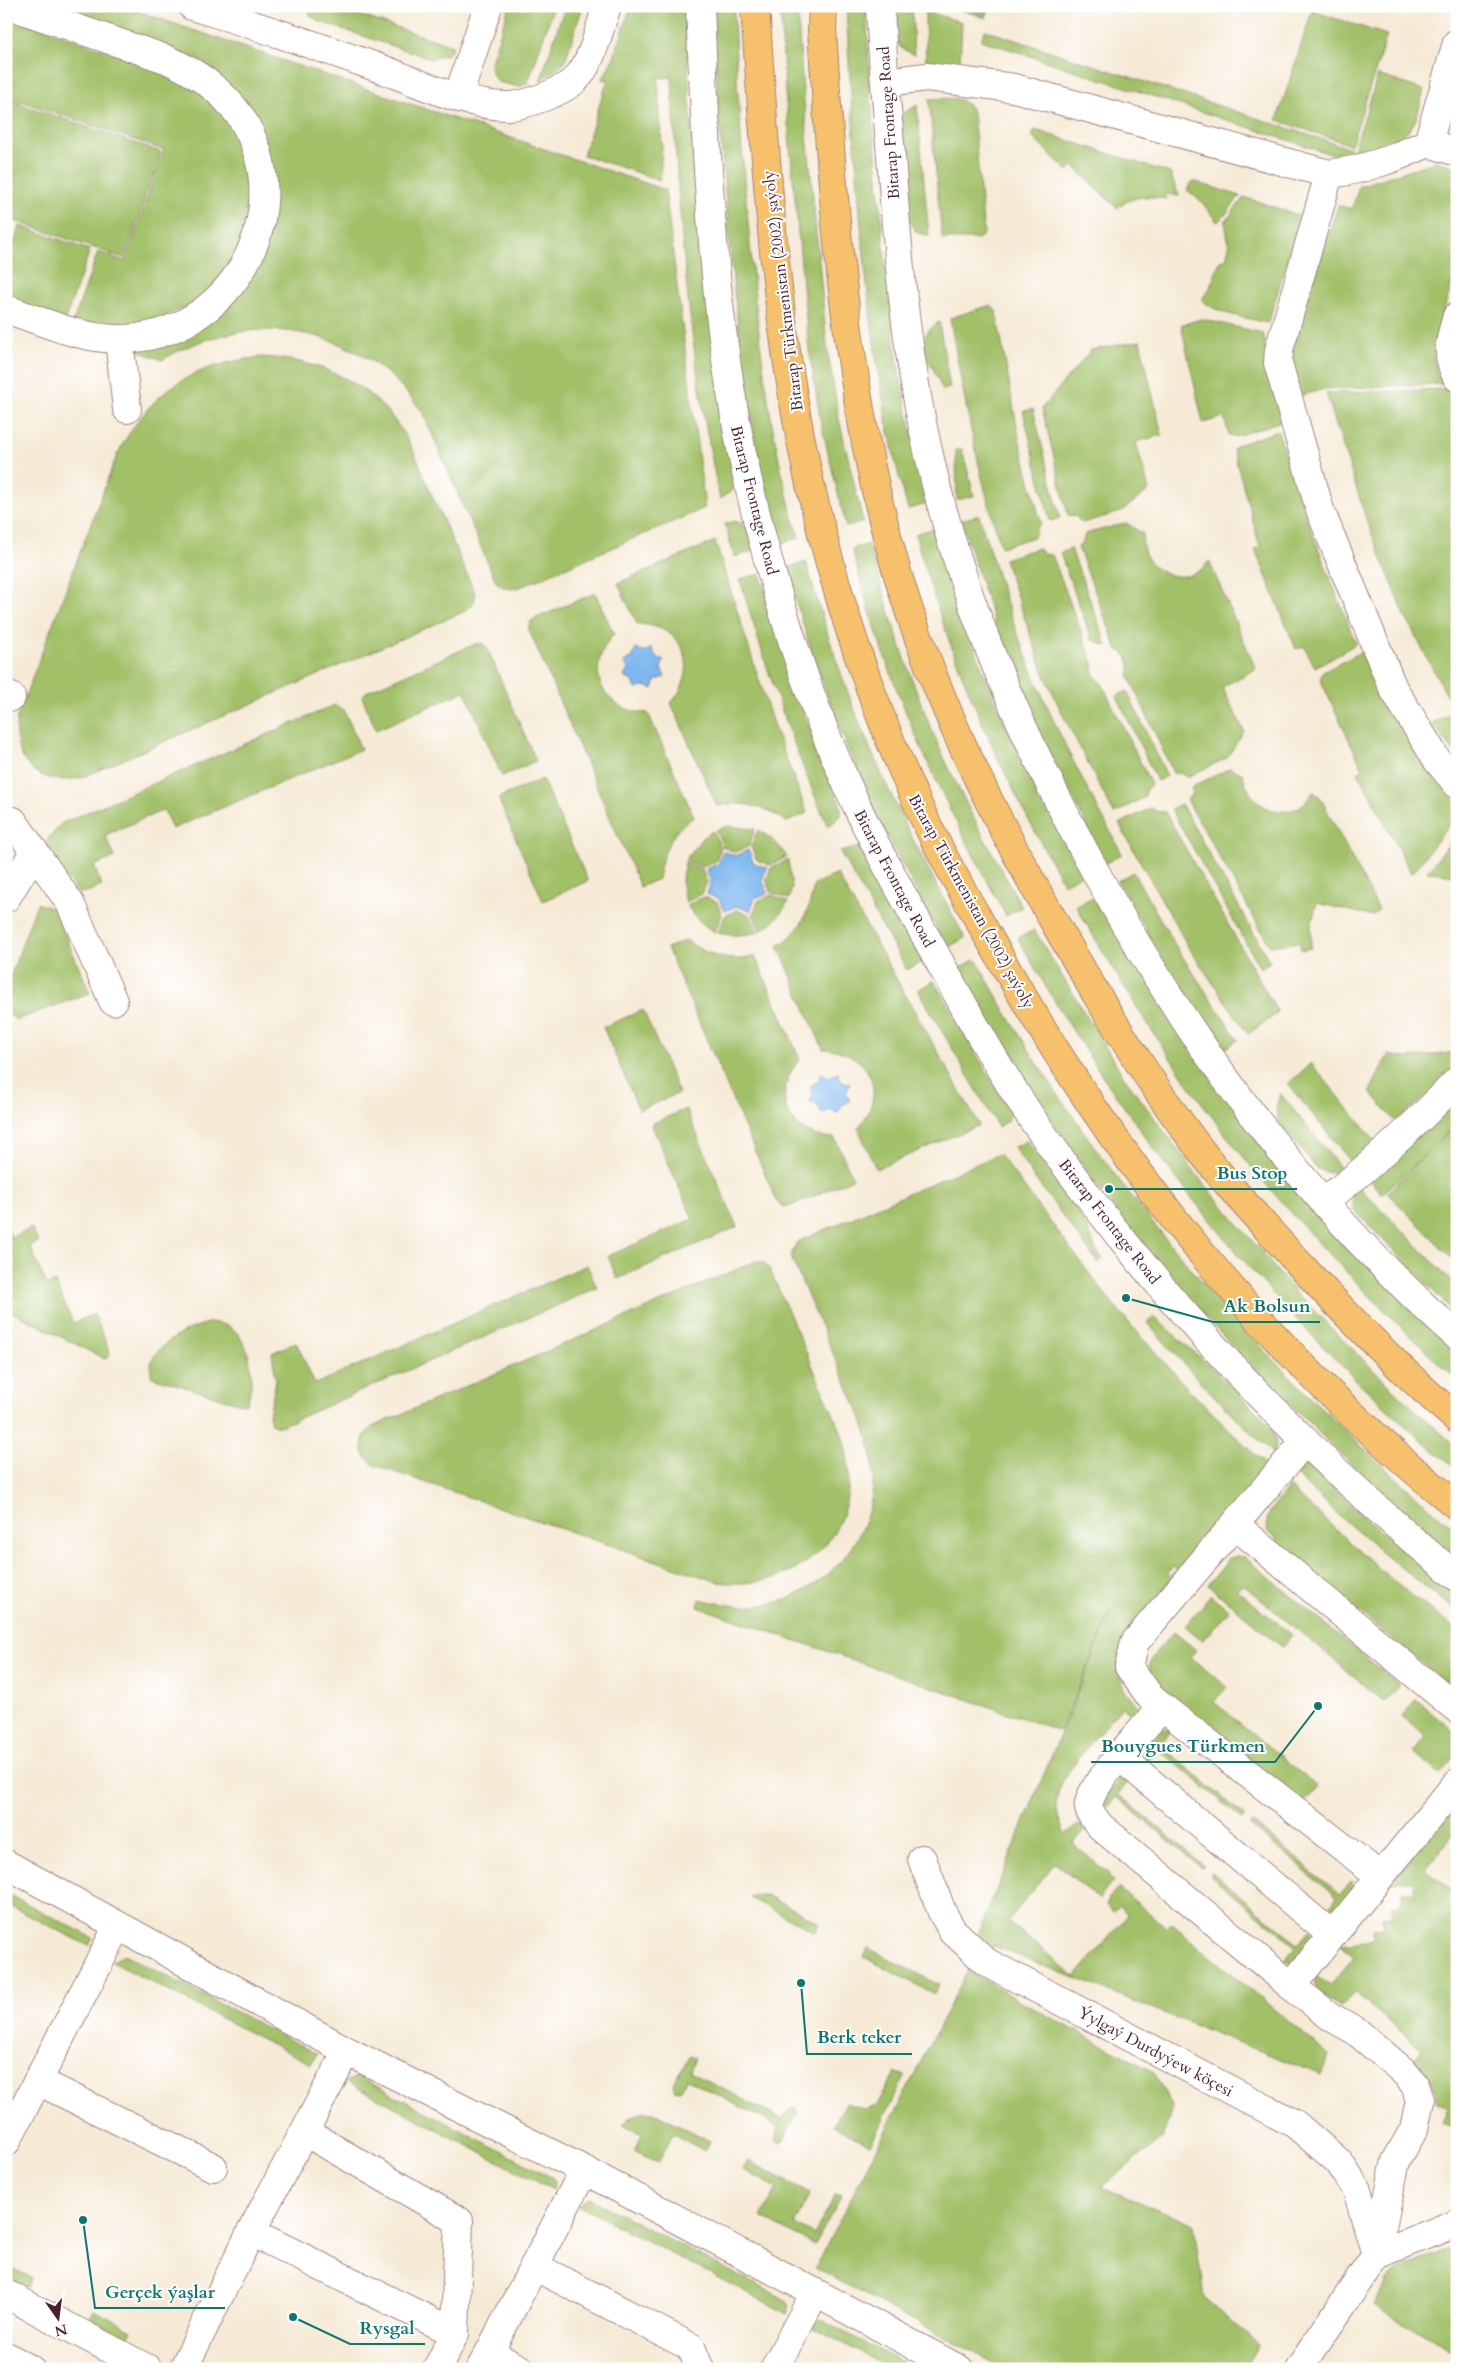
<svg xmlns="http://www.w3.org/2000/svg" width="1463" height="2375" font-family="Cardo,serif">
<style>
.green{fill:#a1c068;stroke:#76704a}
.forest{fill:#80a65c;stroke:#656244}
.water{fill:#7fb8f0;stroke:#646c8e}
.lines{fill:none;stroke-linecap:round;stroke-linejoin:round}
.minor-casing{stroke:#a08480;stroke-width:30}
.major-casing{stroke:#a08480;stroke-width:30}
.minor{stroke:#fff;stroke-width:28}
.major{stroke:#f7c06c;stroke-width:28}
.labels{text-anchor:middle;stroke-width:4;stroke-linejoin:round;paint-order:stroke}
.street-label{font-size:16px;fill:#4a1f2b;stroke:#fff}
.leader{fill:none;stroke:#0f766e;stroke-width:2}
.callout-dot{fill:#0f766e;stroke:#fff;stroke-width:2}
.callout-label{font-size:18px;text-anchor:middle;font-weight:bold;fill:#0f766e;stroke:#fff;stroke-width:4;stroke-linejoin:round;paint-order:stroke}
</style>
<rect width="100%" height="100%" fill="#fff"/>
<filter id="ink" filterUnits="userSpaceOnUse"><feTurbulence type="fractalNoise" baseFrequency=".02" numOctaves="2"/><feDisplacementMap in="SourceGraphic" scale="10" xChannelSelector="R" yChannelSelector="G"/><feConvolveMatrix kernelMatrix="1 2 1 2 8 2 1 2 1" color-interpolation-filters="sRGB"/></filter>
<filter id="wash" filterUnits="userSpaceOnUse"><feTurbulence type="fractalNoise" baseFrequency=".0096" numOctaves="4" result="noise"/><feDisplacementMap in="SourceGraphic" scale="20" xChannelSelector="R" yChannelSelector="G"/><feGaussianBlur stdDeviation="1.12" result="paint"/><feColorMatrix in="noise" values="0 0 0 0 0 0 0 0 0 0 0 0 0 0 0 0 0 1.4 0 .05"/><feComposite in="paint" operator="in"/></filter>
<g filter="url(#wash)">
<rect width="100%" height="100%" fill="#f6ead6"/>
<g class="green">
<path d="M 39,6 L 122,6 L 665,190 L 705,508 L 518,588 C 509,590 503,588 496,582 L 422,411 C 409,395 396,379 380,367 C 315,319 230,319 162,360 L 134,349 L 259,256 L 249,108 Z"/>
<polygon points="309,6 332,6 453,46 448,54 432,59 318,21 310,15"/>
<polygon points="509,6 554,6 528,83 519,87 498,82 491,72 490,65"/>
<polygon points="565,6 583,6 564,64 540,81"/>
<path d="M 631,6 L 684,6 L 695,184 L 735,480 L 733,490 L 720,499 C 690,360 678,218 672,77 L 658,78 L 662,146 L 660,180 L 583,155 L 608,79 L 602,80 L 614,57 Z"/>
<path d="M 713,6 L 734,6 C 736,82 742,157 749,233 C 758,335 769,439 799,538 L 779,544 C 751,443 738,341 729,237 C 722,160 716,84 713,6 Z"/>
<polygon points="780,6 797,6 803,91 827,347 839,419 863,522 846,527 821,423 809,350 785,92"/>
<path d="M 846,6 L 866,6 L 870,86 L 885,260 L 894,338 L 900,378 L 928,504 L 908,509 C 880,414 869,313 860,214 C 855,145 849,76 846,6 Z"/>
<polygon points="896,6 912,6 914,55 901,48 898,43"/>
<polygon points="925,11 962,22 960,64 926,63"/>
<polygon points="1312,11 1387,35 1351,145 1277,120"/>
<polygon points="6,15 183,78 219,107 244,147 252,193 245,239 206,297 143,327 73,322 98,252 125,261 164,150 6,96"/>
<polygon points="985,30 1352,149 1349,160 981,40"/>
<path d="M 1378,75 L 1424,90 C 1421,100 1419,112 1415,121 C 1403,144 1374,151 1351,159 Z"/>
<polygon points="1457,84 1457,130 1451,112"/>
<polygon points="6,99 161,152 124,258 6,218"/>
<path d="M 929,99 C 946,99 964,94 973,112 L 984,234 L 978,239 L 942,239 Z"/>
<polygon points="917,105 929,236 916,232 909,219 901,115"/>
<path d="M 1035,130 L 1170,173 L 1179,196 L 1167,194 L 1165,199 C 1147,195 1132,196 1117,208 L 1073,166 L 1068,171 L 1032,137 Z"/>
<path d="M 1437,161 L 1457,168 L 1457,267 L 1434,342 C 1432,358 1435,371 1443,384 L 1325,389 L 1299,396 L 1288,361 L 1338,205 L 1352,209 L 1359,186 Z"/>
<polygon points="1193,181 1240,196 1222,219 1217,222 1201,201 1187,190"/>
<path d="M 1244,197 L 1301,216 L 1268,323 C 1252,319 1210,313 1202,299 L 1210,288 L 1220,261 L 1226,260 L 1229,246 L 1225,222 Z"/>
<polygon points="20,226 90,250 65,320 6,299 6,265"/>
<path d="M 991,305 L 996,311 L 1019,438 L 1041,523 L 1037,528 L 1034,537 L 1001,547 C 978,472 963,395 950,318 Z"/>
<polygon points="1201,319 1263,333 1282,421 1234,437 1229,435 1224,417 1203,423 1181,325"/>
<path d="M 939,322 L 950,388 L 942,390 C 936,364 906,343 939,322 Z"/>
<polygon points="1140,341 1162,435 1136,442 1149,490 1121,512 1082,523 1075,516 1068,515 1042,408 1091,350"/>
<path d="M 263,357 C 318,360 369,381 400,428 C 414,448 422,471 431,493 C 446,526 460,559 474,591 C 477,602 473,605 465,611 L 83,777 C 40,789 10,762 17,718 L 117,455 C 150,391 191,364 263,357 Z"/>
<polygon points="1447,389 1457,398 1457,755 1431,724 1455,711 1405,616 1367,522 1326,393"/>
<polygon points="1033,409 1060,518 1050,521 1023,411"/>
<polygon points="1278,431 1305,514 1356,644 1315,667 1304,646 1296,649 1255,549 1260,547 1233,449 1237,445"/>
<polygon points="962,449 974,496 957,500 956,450"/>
<path d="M 979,515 C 995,568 1011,622 1033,673 C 1058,736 1091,795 1122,854 L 1106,863 L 1033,720 L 1001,644 L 961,520 Z"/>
<path d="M 735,521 C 749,524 750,539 754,551 L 734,557 L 725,524 Z"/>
<path d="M 1126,523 L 1143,534 C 1137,572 1188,592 1209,561 L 1256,669 L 1222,687 L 1244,731 L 1227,758 L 1187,777 L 1180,773 L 1173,773 L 1129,676 C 1132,664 1129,655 1117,649 L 1078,547 L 1083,542 L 1085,534 Z"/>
<path d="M 935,528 C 969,650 1019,765 1082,874 L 1064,884 C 1000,774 949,657 915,534 Z"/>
<path d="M 715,541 L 773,724 L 807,813 L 787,822 C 766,807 743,800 717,806 L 671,703 C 702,668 684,625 637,624 L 618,583 Z"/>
<path d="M 869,544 C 886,604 905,663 928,721 C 954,785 989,847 1022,907 L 1006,916 C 973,855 940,793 913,729 C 888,671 868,610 852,549 Z"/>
<polygon points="1038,548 1044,554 1052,555 1093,663 1094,675 1102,684 1151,784 1146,790 1145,797 1114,814 1060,709 1043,671 1004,559"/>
<polygon points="1071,549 1107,646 1092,640 1060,553"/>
<path d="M 806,562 C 824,625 844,688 870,748 C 898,814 932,876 965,938 L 947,948 C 913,884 877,821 850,754 C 825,693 804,631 786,568 Z"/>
<path d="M 760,574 L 804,713 L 841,807 L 841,816 L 828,827 C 793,747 764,663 740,579 Z"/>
<path d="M 595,593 L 614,634 C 582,669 602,712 648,713 L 694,817 C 671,830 662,854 658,879 L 640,887 L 529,630 L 529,625 L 532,620 Z"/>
<polygon points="482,643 487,648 536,761 502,776 465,691 376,730 362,697 366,692 475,644"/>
<path d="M 1361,652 C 1389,707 1412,757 1457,801 L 1457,815 L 1414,871 L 1411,873 L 1358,772 L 1363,769 L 1320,679 L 1323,672 Z"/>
<polygon points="1127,691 1167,776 1157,781 1117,696"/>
<polygon points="335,705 344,710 361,749 172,829 164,810 105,835 115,857 94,866 102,886 87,892 78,893 46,850 46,841 62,823"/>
<path d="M 1230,768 L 1243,774 C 1249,812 1294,826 1313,792 L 1320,797 L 1379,910 L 1373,916 L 1317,903 L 1311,925 L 1311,948 L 1301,950 L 1299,942 L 1270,946 L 1187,800 L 1191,795 L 1192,787 Z"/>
<polygon points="542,779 588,881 543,901 498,798"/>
<polygon points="1181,804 1270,962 1260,968 1171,809"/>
<polygon points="1151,808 1158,812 1165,812 1278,1013 1248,1034 1189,948 1119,824"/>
<polygon points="728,826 755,829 749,846 736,852 723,847 716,830"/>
<path d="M 758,830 C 771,837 779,845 787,857 L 770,865 L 757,860 L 751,847 Z"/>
<polygon points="713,831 721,848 716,861 703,867 685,860 702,838"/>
<polygon points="1457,834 1457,878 1442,873 1427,872"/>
<polygon points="859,847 923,961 907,970 840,852"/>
<polygon points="788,860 792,887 789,899 772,893 766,880 771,868"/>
<path d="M 685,862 L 702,869 L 707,882 L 702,894 L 686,902 C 681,888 681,877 685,862 Z"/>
<polygon points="1133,872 1180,953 1238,1040 1223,1050 1165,963 1117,881"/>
<path d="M 837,874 L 979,1125 L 876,1169 L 858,1128 C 889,1093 870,1050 823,1049 L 778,946 C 802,932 810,909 814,884 Z"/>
<path d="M 771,895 L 788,902 C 781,915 773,923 760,931 L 753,914 L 758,901 Z"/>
<path d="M 1095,896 L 1419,1316 L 1457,1352 L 1457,1380 C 1383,1311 1313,1241 1249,1164 C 1183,1084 1128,996 1076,906 Z"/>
<path d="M 704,897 L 717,902 L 722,915 L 715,932 C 702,925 694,917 687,905 Z"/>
<polygon points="37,903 54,909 90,993 16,1020 6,1011 6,989"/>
<path d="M 737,910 L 750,915 L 758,932 C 743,936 732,936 718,933 L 725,916 Z"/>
<path d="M 1034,930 L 1122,1074 L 1192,1169 L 1295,1292 L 1404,1400 L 1457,1447 L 1457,1470 C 1283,1327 1127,1135 1018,938 Z"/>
<path d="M 686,940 C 705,954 731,965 755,956 L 800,1059 C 769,1095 787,1137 835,1138 L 853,1179 L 789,1207 L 782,1206 L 777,1202 L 667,948 Z"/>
<path d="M 976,959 C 1095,1180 1266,1369 1457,1531 L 1457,1557 C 1401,1513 1351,1465 1301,1415 C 1238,1353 1177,1290 1123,1220 C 1067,1147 1018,1070 970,991 L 958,969 Z"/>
<polygon points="934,981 1010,1112 1007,1121 998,1127 918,990"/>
<polygon points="643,1010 679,1093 639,1110 603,1027"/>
<polygon points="1457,1052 1457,1068 1420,1102 1395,1121 1370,1091 1388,1055 1408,1058"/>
<polygon points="1311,1063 1376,1142 1351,1162 1288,1084"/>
<polygon points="1280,1093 1342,1170 1330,1173 1317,1169 1279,1123 1276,1108"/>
<polygon points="1457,1100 1457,1123 1435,1145 1457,1125 1457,1263 1387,1193 1430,1150 1382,1194 1367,1178"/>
<polygon points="686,1109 737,1227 617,1279 608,1256 693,1219 651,1124"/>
<polygon points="1027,1141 1074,1205 1091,1236 1095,1249 1103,1259 1098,1263 1030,1172 1014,1147"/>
<path d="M 999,1154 L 1114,1306 L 1189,1390 L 1268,1467 L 1182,1574 L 1173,1567 L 1168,1573 L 1176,1581 L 1118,1667 L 1124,1689 L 1138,1706 L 1140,1713 L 1136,1718 L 1122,1706 C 1106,1726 1063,1771 1058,1793 C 1054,1808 1059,1821 1065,1834 L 1080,1824 L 1085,1830 L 1073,1844 L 1109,1874 L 1108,1876 L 1113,1881 L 1099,1899 L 1055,1863 L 1008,1921 L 1075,1977 L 1128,1915 L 1119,1906 L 1112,1912 L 1106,1905 L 1110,1897 L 1119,1888 L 1166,1927 L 1170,1923 L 1329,2055 L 1321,2075 L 976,1939 L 1112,1609 L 1060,1731 L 698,1607 L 700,1599 C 717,1603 733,1607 750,1606 C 820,1604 879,1537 873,1467 C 872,1451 867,1435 862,1419 L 792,1260 L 792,1253 L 797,1242 Z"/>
<polygon points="1359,1187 1457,1286 1457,1315 1354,1210 1352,1199"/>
<polygon points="6,1225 11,1237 32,1228 38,1242 30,1246 47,1286 55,1282 73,1323 94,1314 110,1353 109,1357 105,1359 6,1309"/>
<path d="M 756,1261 L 765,1263 L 770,1270 L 840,1429 C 872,1518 813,1593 718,1582 L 374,1465 C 359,1454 358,1440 372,1427 Z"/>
<polygon points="587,1265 597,1288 283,1425 278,1426 271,1423 269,1415 276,1380 272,1353 296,1342 315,1384"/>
<polygon points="1154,1317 1219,1374 1270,1425 1276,1440 1275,1456 1205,1387 1147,1323"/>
<path d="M 212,1322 C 219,1324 228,1324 234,1330 C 252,1346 255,1381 247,1403 L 241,1404 L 152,1377 C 141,1349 191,1326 212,1322 Z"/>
<path d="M 1305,1462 L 1365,1518 L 1457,1592 L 1457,1611 C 1400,1568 1345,1524 1294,1473 Z"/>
<path d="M 1289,1487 L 1391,1579 L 1457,1630 L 1457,1692 L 1275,1543 L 1278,1539 L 1268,1531 C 1263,1513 1279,1500 1289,1487 Z"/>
<polygon points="1237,1556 1244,1557 1399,1685 1385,1702 1242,1584 1237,1590 1292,1635 1282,1647 1208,1585 1230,1558"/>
<polygon points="1211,1595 1229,1610 1203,1641 1185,1626"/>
<path d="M 1174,1632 L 1196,1650 L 1190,1657 L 1227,1687 L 1214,1702 L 1318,1787 L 1304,1803 L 1151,1677 C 1144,1659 1163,1645 1174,1632 Z"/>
<polygon points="1416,1699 1457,1733 1457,1754 1440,1774 1413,1752 1426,1736 1402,1716"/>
<polygon points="1166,1729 1171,1731 1160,1745 1246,1817 1243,1819 1157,1748 1145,1762 1143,1752 1161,1730"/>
<polygon points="1125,1778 1130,1780 1118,1794 1204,1866 1202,1868 1116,1797 1104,1811 1101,1801 1120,1779"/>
<path d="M 1452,1806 L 1457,1810 L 1457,1829 L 1425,1869 L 1457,1894 L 1457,2128 L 1442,2123 L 1448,2107 L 1437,2103 C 1438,2083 1427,2072 1414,2059 L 1422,2049 L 1354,1992 L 1341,2007 C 1330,2001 1309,1990 1316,1975 L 1330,1986 L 1354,1957 L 1340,1944 L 1374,1940 L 1373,1929 L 1383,1928 L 1382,1917 L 1393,1916 L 1392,1905 L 1403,1903 L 1402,1892 L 1414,1890 L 1412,1880 L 1391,1882 Z"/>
<polygon points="1253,1823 1340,1894 1352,1881 1354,1891 1335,1912 1330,1914 1326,1911 1337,1897 1251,1826"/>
<polygon points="1212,1872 1298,1944 1310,1930 1313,1940 1294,1962 1289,1963 1284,1960 1296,1947 1210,1875"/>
<polygon points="6,1893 93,1938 89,1946 6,1904"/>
<polygon points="760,1895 768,1896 820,1923 815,1932 750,1898"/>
<polygon points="868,1948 939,1985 934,1994 864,1957"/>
<polygon points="124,1954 317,2054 311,2064 112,1962"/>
<polygon points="968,1970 1018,2000 1154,2072 1173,2108 1163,2138 1102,2187 1194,2225 1204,2298 1259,2345 1245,2369 1005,2369 815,2268"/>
<polygon points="690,2055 695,2058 690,2072 783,2120 789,2110 795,2108 797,2114 783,2140 780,2143 775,2140 779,2127 687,2079 681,2089 675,2091 673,2084"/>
<polygon points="896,2072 905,2076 870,2145 833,2126 846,2103 863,2109 877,2105"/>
<polygon points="357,2076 553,2178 555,2182 553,2190 347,2082"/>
<polygon points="644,2112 654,2112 710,2141 705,2151 673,2134 658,2163 634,2151 642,2135 623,2125 630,2117"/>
<polygon points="748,2161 810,2193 794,2224 814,2235 836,2194 841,2196 815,2245 761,2217 777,2188 743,2170"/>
<polygon points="589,2198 788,2301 790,2305 788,2314 577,2205"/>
<polygon points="1457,2246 1457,2353 1374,2306 1387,2279 1396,2272"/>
<polygon points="6,2265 32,2278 27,2287 6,2275"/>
<polygon points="94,2310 132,2330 127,2338 89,2319"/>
<polygon points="822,2320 915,2369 891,2369 810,2326"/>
</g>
<polygon class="forest" points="948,6 989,6 986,18"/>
<g class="water">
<polygon points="652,648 656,657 664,660 661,668 665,677 656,680 653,689 645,686 636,689 633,681 624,677 628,669 624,661 632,658 636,649 644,652"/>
<polygon points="748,850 754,863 767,868 762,880 768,893 755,898 750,911 737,906 725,911 719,899 707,894 711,882 706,869 718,864 723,851 736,856"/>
<polygon points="821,1073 829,1077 838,1073 841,1081 850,1084 846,1093 850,1101 842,1105 838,1113 830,1110 822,1114 818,1106 810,1102 813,1094 810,1086 818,1082"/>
</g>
</g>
<g filter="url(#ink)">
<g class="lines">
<g class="minor-casing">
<g id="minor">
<path d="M 192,6 C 255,25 317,46 379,68 C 417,82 466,106 506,106 C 523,107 564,91 576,79 C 593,61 599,29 607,6"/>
<path d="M 700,6 C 707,171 713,341 753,502 C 779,608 815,720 863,819 C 882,859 905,899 927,939 C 961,1001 997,1068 1037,1126 C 1154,1293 1299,1448 1457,1577"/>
<path d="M 880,6 C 882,56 887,106 891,156 C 898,261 907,365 932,468 C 962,596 1010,707 1070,824 C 1168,1014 1295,1193 1457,1336"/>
<polyline points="886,82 927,77 1014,88 1329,174 1279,350 1278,363 1320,510 1393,688 1437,760 1457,784"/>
<polyline points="458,97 488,6"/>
<polyline points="1428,143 1457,152"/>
<path d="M 1329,174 C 1365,170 1395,158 1428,143 L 1457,43"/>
<path d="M 6,309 C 42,321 80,339 119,339 C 231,339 303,210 240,116 C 221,89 196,72 166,59 L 11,6"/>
<path d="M 1457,316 C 1450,339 1445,355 1457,377"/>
<polyline points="119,339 127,409"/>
<polyline points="6,695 11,697"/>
<polyline points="13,821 70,903 113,1001"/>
<polyline points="6,898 34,852"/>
<path d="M 1324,1201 C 1372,1166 1416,1124 1457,1081"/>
<polyline points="1235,1525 1457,1709"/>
<polyline points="1162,1707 1151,1698 1129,1667 1135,1642 1305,1441"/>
<polyline points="1119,1756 1332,1935"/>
<polyline points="922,1859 942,1912 952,1930 986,1962 1295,2124 1339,2162 1357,2190 1375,2251"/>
<polyline points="6,1864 347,2051 584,2170 959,2369"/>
<polyline points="1291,1986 1457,1783"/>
<polyline points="38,2081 213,2167"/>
<polyline points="305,2132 459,2221 455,2333"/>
<polyline points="6,2142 118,1926"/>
<polyline points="251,2232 347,2051"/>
<path d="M 1376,2255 L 1396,2161 L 1414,2129 L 1420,2100 L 1415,2085 L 1403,2071 L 1356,2031 L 1331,2017 L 1291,1986 L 1100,1826 C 1095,1819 1087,1812 1089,1803 C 1092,1782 1147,1725 1162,1707 L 1380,1876"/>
<polyline points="534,2266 691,2347 700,2369"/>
<polyline points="6,2294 148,2369"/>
<polyline points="489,2353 584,2170"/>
<polyline points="6,2356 30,2369"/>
<polyline points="183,2369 251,2232 455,2333 437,2369"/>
<polyline points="480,2369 489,2353 520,2369"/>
<polyline points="774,2369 815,2293"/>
<polyline points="1299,2369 1376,2255 1457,2223"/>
</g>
</g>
<g class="major-casing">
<g id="major">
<path d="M 755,6 C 766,166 775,328 810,484 C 836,599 874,711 924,818 C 947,867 976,914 1002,961 C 1123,1173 1266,1352 1457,1506"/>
<path d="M 823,6 L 822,29 C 833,207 845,388 894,562 C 928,681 982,795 1043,902 C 1092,989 1144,1077 1205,1156 C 1236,1196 1270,1232 1304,1269 C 1353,1322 1402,1372 1457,1419"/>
</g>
</g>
<use href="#minor" class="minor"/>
<use href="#major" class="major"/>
</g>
</g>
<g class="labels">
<g class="street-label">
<text transform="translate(888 123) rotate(-94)" y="6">Bitarap Frontage Road</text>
<text transform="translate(782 291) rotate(-97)" y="6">Bitarap Türkmenistan (2002) şaýoly</text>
<text transform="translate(755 500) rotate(76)" y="6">Bitarap Frontage Road</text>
<text transform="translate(895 878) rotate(62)" y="6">Bitarap Frontage Road</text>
<text transform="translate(972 901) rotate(61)" y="6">Bitarap Türkmenistan (2002) şaýoly</text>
<text transform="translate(1110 1221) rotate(52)" y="6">Bitarap Frontage Road</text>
<text transform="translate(1156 2051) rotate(28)" y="6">Ýylgaý Durdyýew köçesi</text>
</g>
</g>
<path class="leader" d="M1109 1189L1206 1189H1297M1126 1298L1213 1322H1320M1318 1706L1275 1762H1091M801 1983L807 2054H912M83 2220L95 2308H225M293 2317L350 2344H425"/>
<g class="callout-dot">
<circle cx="1109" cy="1189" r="5"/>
<circle cx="1126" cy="1298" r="5"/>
<circle cx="1318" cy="1706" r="5"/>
<circle cx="801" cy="1983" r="5"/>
<circle cx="83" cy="2220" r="5"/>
<circle cx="293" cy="2317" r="5"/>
</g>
<g class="callout-label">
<text x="1252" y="1179">Bus Stop</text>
<text x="1267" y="1312">Ak Bolsun</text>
<text x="1183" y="1752">Bouygues Türkmen</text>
<text x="859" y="2043">Berk teker</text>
<text x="160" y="2298">Gerçek ýaşlar</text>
<text x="387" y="2334">Rysgal</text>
</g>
<rect width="1463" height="2375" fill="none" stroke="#fff" stroke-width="25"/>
<g transform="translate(58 2318) rotate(166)" stroke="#ffffff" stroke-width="4" paint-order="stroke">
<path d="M0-4L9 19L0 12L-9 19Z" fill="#4a1f2b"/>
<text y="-8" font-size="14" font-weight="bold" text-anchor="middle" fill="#4a1f2b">N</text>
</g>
</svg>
